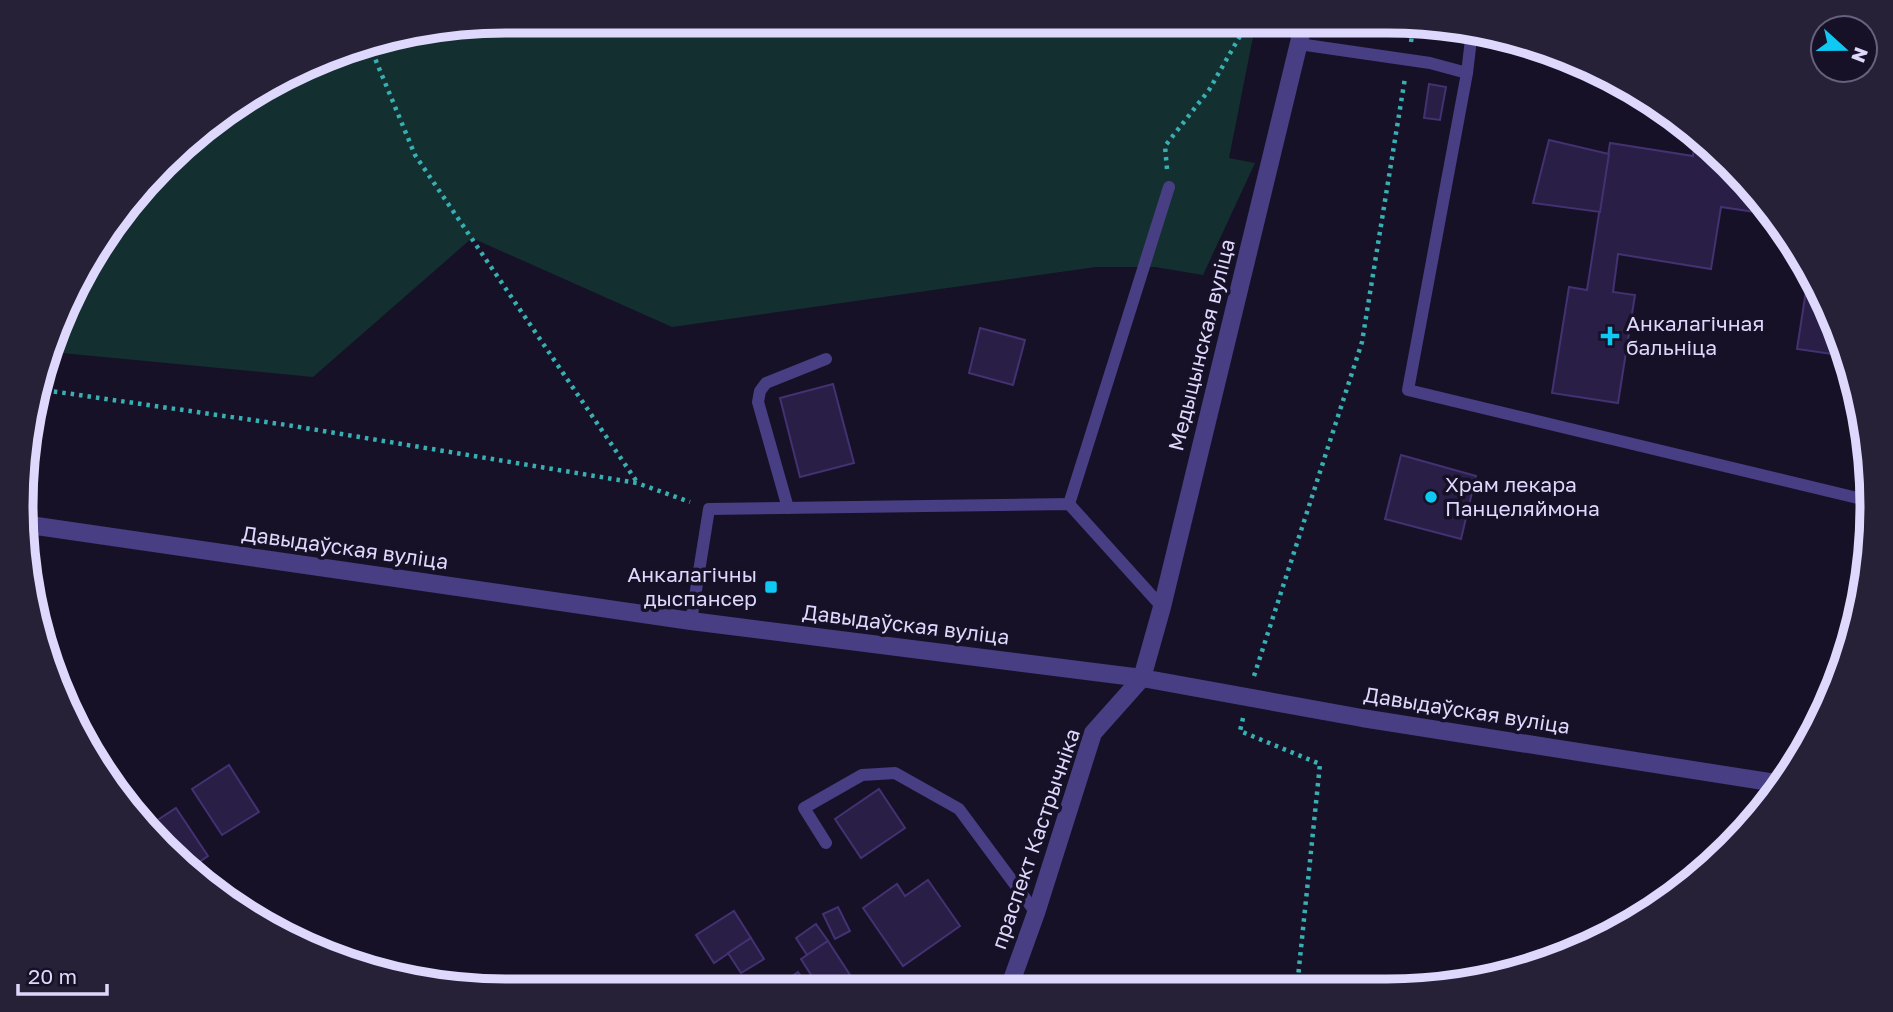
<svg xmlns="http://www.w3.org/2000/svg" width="1893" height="1012" font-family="'Golos Text',sans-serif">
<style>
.green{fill:#142f30}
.building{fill:#291e46;stroke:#433171;stroke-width:2}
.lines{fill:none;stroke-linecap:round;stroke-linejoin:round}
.path{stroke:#36b0b3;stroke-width:4.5;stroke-dasharray:3.5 5;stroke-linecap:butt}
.service{stroke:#473e83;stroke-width:12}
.minor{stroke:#473e83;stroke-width:18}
.tertiary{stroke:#473e83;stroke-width:18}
.poi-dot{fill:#0ec9f3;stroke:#161126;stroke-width:2.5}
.labels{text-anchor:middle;stroke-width:7;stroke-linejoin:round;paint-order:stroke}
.poi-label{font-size:21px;fill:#dfd8fd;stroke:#161126;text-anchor:start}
.street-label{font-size:21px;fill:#dfd8fd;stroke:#161126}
.rim{fill:none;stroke:#dfd8fd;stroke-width:9}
</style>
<rect width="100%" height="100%" fill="#161126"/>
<polygon class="green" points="506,21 1256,22 1229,158 1255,163 1203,275 1155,267 1096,267 672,327 472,238 313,377 51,352 103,237 210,121 350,47"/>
<g class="building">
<polygon points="1429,84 1446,87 1440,120 1424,118"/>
<polygon points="1696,134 1706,141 1775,215 1721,207 1711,269 1618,254 1613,292 1635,295 1618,403 1552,393 1569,287 1587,290 1610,143 1693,156"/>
<polygon points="1549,140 1609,154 1600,212 1533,203"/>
<polygon points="1809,271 1822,291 1846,356 1797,349"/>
<polygon points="980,328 1025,340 1013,385 969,373"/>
<polygon points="833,384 854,463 800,477 780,398"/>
<polygon points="1401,455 1476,476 1461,539 1385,519"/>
<polygon points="229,765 259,812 222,835 192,789"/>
<polygon points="879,789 905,828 861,858 835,819"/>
<polygon points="176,808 208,856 192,867 153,836 147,827"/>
<polygon points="928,880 960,926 903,966 863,908 897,884 905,896"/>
<polygon points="838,907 850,931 835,939 823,914"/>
<polygon points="734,911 751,938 714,963 696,935"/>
<polygon points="816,924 828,941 807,955 796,938"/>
<polygon points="751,938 764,959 741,973 728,953"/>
<polygon points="828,941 852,978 836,989 820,989 801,959"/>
<polygon points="798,972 807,985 801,989 794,989 787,980"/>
</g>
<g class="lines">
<g class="path">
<polyline points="1411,42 1414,22"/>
<polyline points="369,44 415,155 637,482"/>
<polyline points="1167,169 1165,146 1209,90 1248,22"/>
<polyline points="37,389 287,425 637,483 690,502"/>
<polyline points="1254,676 1362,342 1405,78"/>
<polyline points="1243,718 1240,731 1320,764 1297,987"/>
<polyline points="1727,831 1743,834"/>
</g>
<g class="service">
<polyline points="1299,44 1430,63 1467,73 1408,390 1870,501"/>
<polyline points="1467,73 1472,31"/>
<polyline points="1069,504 1169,187"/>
<polyline points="788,508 758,402 760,391 766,383 826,359"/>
<polyline points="691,621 709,509 1069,504 1162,607"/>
<polyline points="826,843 804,808 862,775 895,773 959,809 1036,913"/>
</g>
<g class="minor">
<polyline points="23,524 691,621 1142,678"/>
<polyline points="1009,988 1036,913 1093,733 1142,678"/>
</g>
<polyline class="tertiary" points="1304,22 1162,607 1142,678 1362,718 1782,784"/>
</g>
<g class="poi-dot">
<path d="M1606.5 325.5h7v7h7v7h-7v7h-7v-7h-7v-7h7z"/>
<circle cx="1431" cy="497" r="7"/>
<rect x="764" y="580" width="14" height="14" rx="3.5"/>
</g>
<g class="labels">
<g class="poi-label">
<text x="1626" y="331">Анкалагічная<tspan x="1626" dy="24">бальніца</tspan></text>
<text x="1445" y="492">Храм лекара<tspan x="1445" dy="24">Панцеляймона</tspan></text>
<text x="757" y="582" text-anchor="end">Анкалагічны<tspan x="757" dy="24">дыспансер</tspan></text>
</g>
<g class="street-label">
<text transform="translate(1202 345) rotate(-76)" y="7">Медыцынская вуліца</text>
<text transform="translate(345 548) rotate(8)" y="7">Давыдаўская вуліца</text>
<text transform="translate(906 625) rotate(7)" y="7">Давыдаўская вуліца</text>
<text transform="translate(1467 711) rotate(9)" y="7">Давыдаўская вуліца</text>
<text transform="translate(1036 839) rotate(-71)" y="7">праспект Кастрычніка</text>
</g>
</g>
<path d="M0 0H1893V1012H0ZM506 33H1387A473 473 0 0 1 1860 506V506A473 473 0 0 1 1387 979H506A473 473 0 0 1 33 506V506A473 473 0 0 1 506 33Z" fill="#262137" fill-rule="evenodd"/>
<path class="rim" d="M506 33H1387A473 473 0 0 1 1860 506V506A473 473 0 0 1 1387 979H506A473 473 0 0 1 33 506V506A473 473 0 0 1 506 33Z"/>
<g transform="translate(1844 49) rotate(111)"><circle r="33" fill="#161126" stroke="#66617c" stroke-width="2"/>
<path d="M0-5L12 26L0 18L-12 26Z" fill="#0ec9f3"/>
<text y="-10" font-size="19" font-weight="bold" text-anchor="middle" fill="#dfd8fd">N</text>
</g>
<path d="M18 984v10h89v-10" fill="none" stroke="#dfd8fd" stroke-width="3.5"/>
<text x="28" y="984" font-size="21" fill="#dfd8fd" stroke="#161126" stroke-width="5" paint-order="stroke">20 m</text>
</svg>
